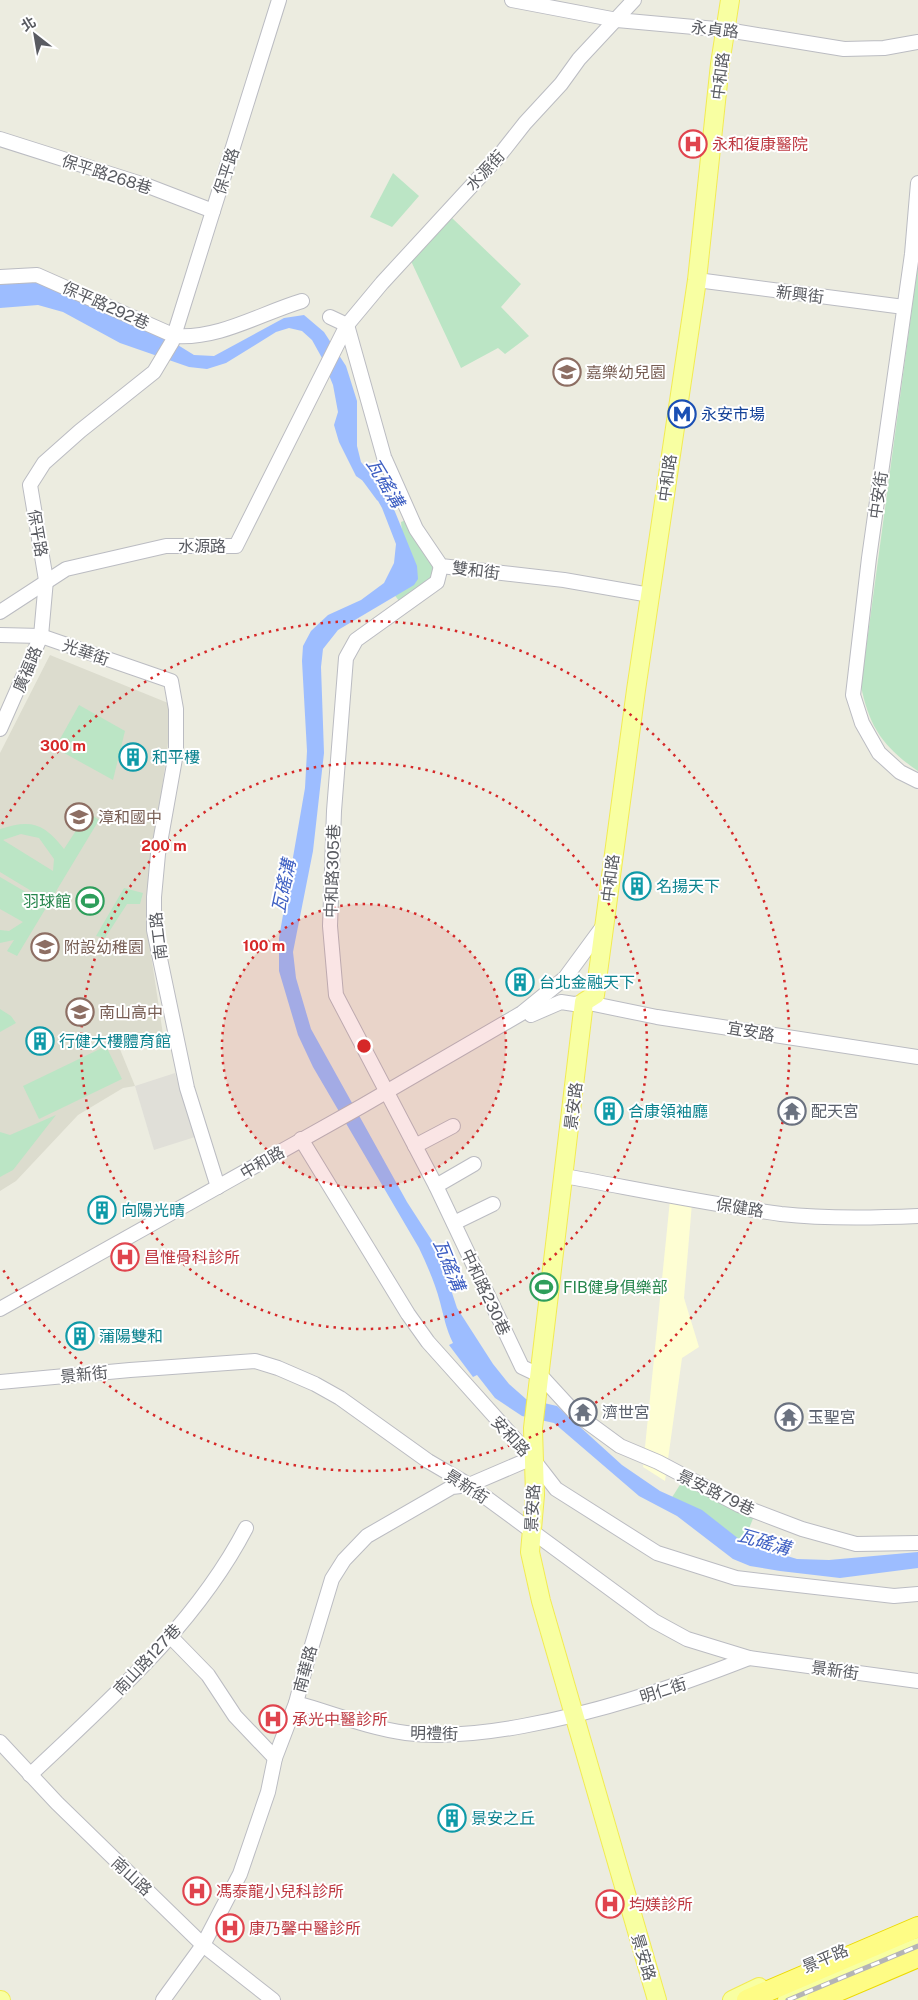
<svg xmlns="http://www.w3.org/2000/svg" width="918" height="2000" font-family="'Public Sans','Noto Sans TC',sans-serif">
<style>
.commercial{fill:#fefed3}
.industrial{fill:#e0dfd8}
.education{fill:#dcdcce}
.green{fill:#bbe5c5;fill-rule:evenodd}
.water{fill:#9dbdff}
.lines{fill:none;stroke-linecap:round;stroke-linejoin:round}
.stream{stroke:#9dbdff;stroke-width:3}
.minor-casing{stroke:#bbbcc2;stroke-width:16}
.major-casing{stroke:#f2eb53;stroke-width:20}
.highway-casing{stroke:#ecda00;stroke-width:22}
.minor{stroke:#fff;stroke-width:14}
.major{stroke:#f8ffa2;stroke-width:18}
.highway{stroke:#fefc85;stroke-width:20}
.rail-casing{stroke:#b4b4b5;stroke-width:5}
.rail{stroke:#fff;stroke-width:3;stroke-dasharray:9;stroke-linecap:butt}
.ring{fill:none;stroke:#d62828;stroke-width:2.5;stroke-dasharray:2.5 5}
.labels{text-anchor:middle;stroke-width:4;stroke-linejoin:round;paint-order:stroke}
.street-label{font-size:16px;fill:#595b61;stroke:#fff}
.health-label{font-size:16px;fill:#be3a42;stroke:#fff;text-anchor:start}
.education-label{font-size:16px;fill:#785e54;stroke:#fff;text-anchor:start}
.transit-label{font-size:16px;fill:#164399;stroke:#fff;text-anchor:start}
.culture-label{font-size:16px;fill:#0d838f;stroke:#fff;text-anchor:start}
.leisure-label{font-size:16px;fill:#27864d;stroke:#fff;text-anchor:end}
.worship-label{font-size:16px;fill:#5b616d;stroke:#fff;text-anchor:start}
.water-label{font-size:18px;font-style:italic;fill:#3f60c3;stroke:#fff}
.centre{fill:#d62828;stroke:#fff;stroke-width:2.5}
.ring-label{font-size:15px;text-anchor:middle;font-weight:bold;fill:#d62828;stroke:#fff;stroke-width:4;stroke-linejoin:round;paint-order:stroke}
</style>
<rect width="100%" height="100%" fill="#ecece0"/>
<polygon class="commercial" points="670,1200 692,1203 684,1298 699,1347 682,1358 665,1481 643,1467"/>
<polygon class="industrial" points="175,1073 195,1137 154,1150 135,1086"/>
<polygon class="education" points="50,655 173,705 150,880 147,928 164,1041 154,1046 128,1048 117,1042 135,1086 123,1088 78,1115 16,1181 0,1191 0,753"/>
<g class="green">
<polygon points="393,173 419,196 392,227 370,217"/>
<polygon points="452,218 521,284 501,307 529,336 505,354 498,348 461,368 411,261"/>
<path d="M 918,264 L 918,771 C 884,748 869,727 861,686 Z"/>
<polygon points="411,518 442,567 403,606 393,593 402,532 401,522"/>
<polygon points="79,705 125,731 113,780 55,748"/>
<path d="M 88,812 L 99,820 L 17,956 L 7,951 L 14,940 L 0,943 L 0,930 L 9,931 L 23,922 L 0,909 L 0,877 L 36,898 L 38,895 L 0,872 L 0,829 C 31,819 44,823 64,849 ZM 21,834 L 39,838 L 54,859 L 53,871 L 3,840 Z"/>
<polygon points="124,888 143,893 140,904 127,904 105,938 96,936"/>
<polygon points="0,1009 11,1016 16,1023 0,1032"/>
<polygon points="106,1046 122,1079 39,1119 23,1086"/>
<polygon points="56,1115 13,1170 0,1177 0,1132 10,1135"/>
<polygon points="683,1480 754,1516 743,1544 671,1499"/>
</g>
<path class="water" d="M 26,277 L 160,334 L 194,355 L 214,356 L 284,318 L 304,315 L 324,332 L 346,366 L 357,401 L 357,446 L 361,462 L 387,492 L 417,566 L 418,579 L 414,585 L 338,630 L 323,649 L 321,667 L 324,753 L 313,851 L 293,952 L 296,978 L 311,1029 L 407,1202 L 438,1250 L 457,1308 L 493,1364 L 509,1384 L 526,1399 L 557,1406 L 622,1465 L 660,1491 L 702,1510 L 744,1543 L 797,1559 L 829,1560 L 918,1552 L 918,1568 L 840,1578 L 780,1571 L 750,1566 L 733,1559 L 677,1516 L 639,1496 L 554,1423 L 522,1416 L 495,1398 L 477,1375 L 473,1377 L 449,1345 L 453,1343 C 446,1329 444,1317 440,1302 C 435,1283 427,1265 419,1248 L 313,1067 L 298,1035 L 279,971 L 279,938 L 305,788 L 307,751 L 302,661 L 303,646 L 311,631 L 328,615 L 361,600 L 384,583 L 394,563 L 396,544 L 382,508 L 369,485 L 356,476 L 339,442 L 334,425 L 338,412 L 333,385 L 322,358 L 312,340 L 302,331 L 289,328 L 276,332 L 226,363 L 207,369 L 189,367 L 120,343 L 63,312 L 38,305 L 0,308 L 0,282 Z"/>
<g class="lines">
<polyline class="stream" points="364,480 378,499"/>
<g class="minor-casing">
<g id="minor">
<polyline points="512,0 617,20 727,30 844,49 884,48 918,42"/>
<polyline points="0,139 148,186 213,211"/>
<polyline points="918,183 912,254 869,558 853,695 862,723 879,753 900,772 918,781"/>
<path d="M 0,277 L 37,275 L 175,336 C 220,339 259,314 302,301"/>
<polyline points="697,280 904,307"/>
<polyline points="330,317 347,325 384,457 416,529 441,566 564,580 650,595"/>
<polyline points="441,566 437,582 356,640 346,658 334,811 330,926 336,995 436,1186 522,1367 541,1376 575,1413 620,1446 658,1462 739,1505 802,1529 856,1544 918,1543"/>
<polyline points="0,612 66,569 166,546 236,546 347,325 382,283 499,156 525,123 561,84 579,59 634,0"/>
<polyline points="0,635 41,636 171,681 176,709 176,753 158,854 154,897 154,930 187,1088 218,1187"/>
<polyline points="0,729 41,636 46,580 30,485 44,463 80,431 154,372 172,342 279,0"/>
<polyline points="531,1015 561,1002 574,1004 584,1002 657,1017 918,1057"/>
<polyline points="301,1139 408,1314 428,1342 532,1458 556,1489 657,1553 736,1578 894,1596 918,1594"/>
<polyline points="415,1146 453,1126"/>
<path d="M 564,1176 C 636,1189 708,1204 781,1214 C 826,1219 873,1218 918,1216"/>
<polyline points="436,1186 474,1164"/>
<polyline points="454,1223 493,1204"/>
<polyline points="0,1309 362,1106 522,1013 565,978 604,925"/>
<polyline points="0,1382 130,1370 255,1361 278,1368 315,1384 340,1398 428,1461 469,1485 654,1621 687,1639 749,1658 918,1681"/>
<polyline points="170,1636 208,1675 235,1716 275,1758"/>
<path d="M 296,1703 C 332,1713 369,1728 406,1733 C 445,1738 485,1733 523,1726 C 601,1712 675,1687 749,1658"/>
<polyline points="0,1742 57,1803 203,1945 273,2000"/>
<path d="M 30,1775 C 109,1700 195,1626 246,1528"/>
<polyline points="163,2000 203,1945 240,1874 268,1792 275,1758 296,1703 306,1665 332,1579 344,1560 367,1536 452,1487 469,1485 532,1458"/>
</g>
</g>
<g class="major-casing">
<g id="major">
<polyline points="0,2000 1,2000"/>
<polyline points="657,2000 541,1601 530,1552 535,1495 533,1428 584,1002 595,995 636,690 697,280 720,64 730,0"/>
<polyline points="732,2000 759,1987"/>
<polyline points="787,2000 918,1947"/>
</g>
</g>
<g class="highway-casing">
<g id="highway">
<polyline points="747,2000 918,1927"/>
<polyline points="817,2000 918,1957"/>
</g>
</g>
<use href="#minor" class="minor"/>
<use href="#major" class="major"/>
<use href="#highway" class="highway"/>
<g class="rail-casing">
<polyline id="rail" points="788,2000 918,1946"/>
</g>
<use href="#rail" class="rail"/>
</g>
<circle cx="364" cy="1046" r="142" fill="#d62828" fill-opacity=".12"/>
<g class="ring">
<circle cx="364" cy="1046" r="142"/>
<circle cx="364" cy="1046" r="283"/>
<path d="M2 824A425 425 0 1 1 2 1268"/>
</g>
<defs>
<g id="hospital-ring" transform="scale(1.4375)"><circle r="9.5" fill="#fff" stroke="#e0444e" stroke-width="1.5"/><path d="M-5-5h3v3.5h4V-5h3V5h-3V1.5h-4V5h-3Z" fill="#e0444e"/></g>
<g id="school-ring" transform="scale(1.4375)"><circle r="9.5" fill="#fff" stroke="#8d6e63" stroke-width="1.5"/><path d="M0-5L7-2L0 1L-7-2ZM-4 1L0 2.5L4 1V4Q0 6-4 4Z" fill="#8d6e63"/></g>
<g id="metro-ring" transform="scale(1.4375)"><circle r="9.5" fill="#fff" stroke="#1a4fb4" stroke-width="1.5"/><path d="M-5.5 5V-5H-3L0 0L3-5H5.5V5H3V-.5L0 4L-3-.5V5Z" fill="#1a4fb4"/></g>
<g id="building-ring" transform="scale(1.4375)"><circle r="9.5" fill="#fff" stroke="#0f9aa8" stroke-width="1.5"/><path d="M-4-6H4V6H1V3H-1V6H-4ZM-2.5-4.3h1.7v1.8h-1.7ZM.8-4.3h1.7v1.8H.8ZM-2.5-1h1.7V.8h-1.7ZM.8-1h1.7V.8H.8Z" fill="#0f9aa8"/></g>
<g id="stadium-ring" transform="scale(1.4375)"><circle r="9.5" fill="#fff" stroke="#2e9e5b" stroke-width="1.5"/><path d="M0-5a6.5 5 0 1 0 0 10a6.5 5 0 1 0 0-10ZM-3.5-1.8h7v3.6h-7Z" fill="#2e9e5b"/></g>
<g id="temple-ring" transform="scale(1.4375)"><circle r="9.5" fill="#fff" stroke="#6b7280" stroke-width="1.5"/><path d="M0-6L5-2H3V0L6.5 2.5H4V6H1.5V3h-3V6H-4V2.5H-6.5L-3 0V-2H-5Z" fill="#6b7280"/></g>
</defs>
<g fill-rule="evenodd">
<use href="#hospital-ring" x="693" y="144"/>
<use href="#school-ring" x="567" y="372"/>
<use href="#metro-ring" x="682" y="414"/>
<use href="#building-ring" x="133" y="757"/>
<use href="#school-ring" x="79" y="817"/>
<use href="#building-ring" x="637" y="886"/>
<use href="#stadium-ring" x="90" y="901"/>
<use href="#school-ring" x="45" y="947"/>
<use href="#building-ring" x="520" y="982"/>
<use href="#school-ring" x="80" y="1012"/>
<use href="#building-ring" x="40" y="1041"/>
<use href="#building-ring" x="609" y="1111"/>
<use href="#temple-ring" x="792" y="1111"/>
<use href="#building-ring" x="102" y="1210"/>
<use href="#hospital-ring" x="125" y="1257"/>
<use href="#stadium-ring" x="544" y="1287"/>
<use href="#building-ring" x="80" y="1336"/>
<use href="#temple-ring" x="583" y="1412"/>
<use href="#temple-ring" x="789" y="1417"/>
<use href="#hospital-ring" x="273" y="1719"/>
<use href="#building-ring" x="452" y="1818"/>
<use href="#hospital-ring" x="197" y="1891"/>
<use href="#hospital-ring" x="610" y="1904"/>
<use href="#hospital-ring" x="230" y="1928"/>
</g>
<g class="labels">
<g class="street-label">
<text transform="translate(715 29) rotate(6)" y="6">永貞路</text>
<text transform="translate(720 76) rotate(-83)" y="6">中和路</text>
<text transform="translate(485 170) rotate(-47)" y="6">水源街</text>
<text transform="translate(226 171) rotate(-72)" y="6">保平路</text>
<text transform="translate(107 174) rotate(18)" y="6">保平路268巷</text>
<text transform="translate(800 294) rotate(7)" y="6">新興街</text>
<text transform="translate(106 305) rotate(24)" y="6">保平路292巷</text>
<text transform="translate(667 478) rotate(-82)" y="6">中和路</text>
<text transform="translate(878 495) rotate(-82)" y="6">中安街</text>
<text transform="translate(38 533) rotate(80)" y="6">保平路</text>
<text x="202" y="552">水源路</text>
<text transform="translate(476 570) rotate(7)" y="6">雙和街</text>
<text transform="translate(86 652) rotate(19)" y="6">光華街</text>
<text transform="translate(27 669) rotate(-67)" y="6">廣福路</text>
<text transform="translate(332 871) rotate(-88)" y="6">中和路305巷</text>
<text transform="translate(610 878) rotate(-83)" y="6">中和路</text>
<text transform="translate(158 936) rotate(-97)" y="6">南工路</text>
<text transform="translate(751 1031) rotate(10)" y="6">宜安路</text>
<text transform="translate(573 1106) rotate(-83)" y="6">景安路</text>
<text transform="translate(262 1162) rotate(-30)" y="6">中和路</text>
<text transform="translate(740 1207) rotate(9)" y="6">保健路</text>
<text transform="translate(486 1292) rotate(65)" y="6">中和路230巷</text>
<text transform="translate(84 1374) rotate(-6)" y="6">景新街</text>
<text transform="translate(511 1436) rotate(47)" y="6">安和路</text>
<text transform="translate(467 1486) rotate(33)" y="6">景新街</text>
<text transform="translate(716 1492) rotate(26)" y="6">景安路79巷</text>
<text transform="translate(532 1508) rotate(-87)" y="6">景安路</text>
<text transform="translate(147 1659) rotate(-47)" y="6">南山路127巷</text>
<text transform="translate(305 1669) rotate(-75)" y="6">南華路</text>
<text transform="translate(835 1670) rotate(8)" y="6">景新街</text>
<text transform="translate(663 1690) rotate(-18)" y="6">明仁街</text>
<text transform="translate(434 1733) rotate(1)" y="6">明禮街</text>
<text transform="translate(132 1876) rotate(43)" y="6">南山路</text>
<text transform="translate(644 1957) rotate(73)" y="6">景安路</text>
<text transform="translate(825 1958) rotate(-23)" y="6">景平路</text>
</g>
<g class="health-label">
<text x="712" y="150">永和復康醫院</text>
<text x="144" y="1263">昌惟骨科診所</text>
<text x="292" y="1725">承光中醫診所</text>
<text x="216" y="1897">馮泰龍小兒科診所</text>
<text x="629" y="1910">均媄診所</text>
<text x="249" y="1934">康乃馨中醫診所</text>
</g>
<g class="education-label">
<text x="586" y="378">嘉樂幼兒園</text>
<text x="98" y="823">漳和國中</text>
<text x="64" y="953">附設幼稚園</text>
<text x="99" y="1018">南山高中</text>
</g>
<g class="transit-label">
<text x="701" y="420">永安市場</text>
</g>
<g class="culture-label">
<text x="152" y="763">和平樓</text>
<text x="656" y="892">名揚天下</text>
<text x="539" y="988">台北金融天下</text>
<text x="59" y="1047">行健大樓體育館</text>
<text x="628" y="1117">合康領袖廳</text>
<text x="121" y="1216">向陽光晴</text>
<text x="99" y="1342">蒲陽雙和</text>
<text x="471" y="1824">景安之丘</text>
</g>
<g class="leisure-label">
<text x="71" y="907">羽球館</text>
<text x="563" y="1293" text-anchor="start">FIB健身俱樂部</text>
</g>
<g class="worship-label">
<text x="811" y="1117">配天宮</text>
<text x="602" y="1418">濟世宮</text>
<text x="808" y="1423">玉聖宮</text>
</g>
<g class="water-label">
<text transform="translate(385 483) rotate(59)" y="6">瓦磘溝</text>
<text transform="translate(284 886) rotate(-78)" y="6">瓦磘溝</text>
<text transform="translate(449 1265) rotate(68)" y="6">瓦磘溝</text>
<text transform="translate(764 1542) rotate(16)" y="6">瓦磘溝</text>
</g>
</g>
<circle cx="364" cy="1046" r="8" class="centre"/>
<g class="ring-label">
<text x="63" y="751">300 m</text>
<text x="164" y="851">200 m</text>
<text x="264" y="951">100 m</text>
</g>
<g transform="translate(35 35) rotate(329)" stroke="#ffffff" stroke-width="4" paint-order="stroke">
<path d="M0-4L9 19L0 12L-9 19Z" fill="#595b61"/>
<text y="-8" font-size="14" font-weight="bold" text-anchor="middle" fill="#595b61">北</text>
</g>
</svg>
